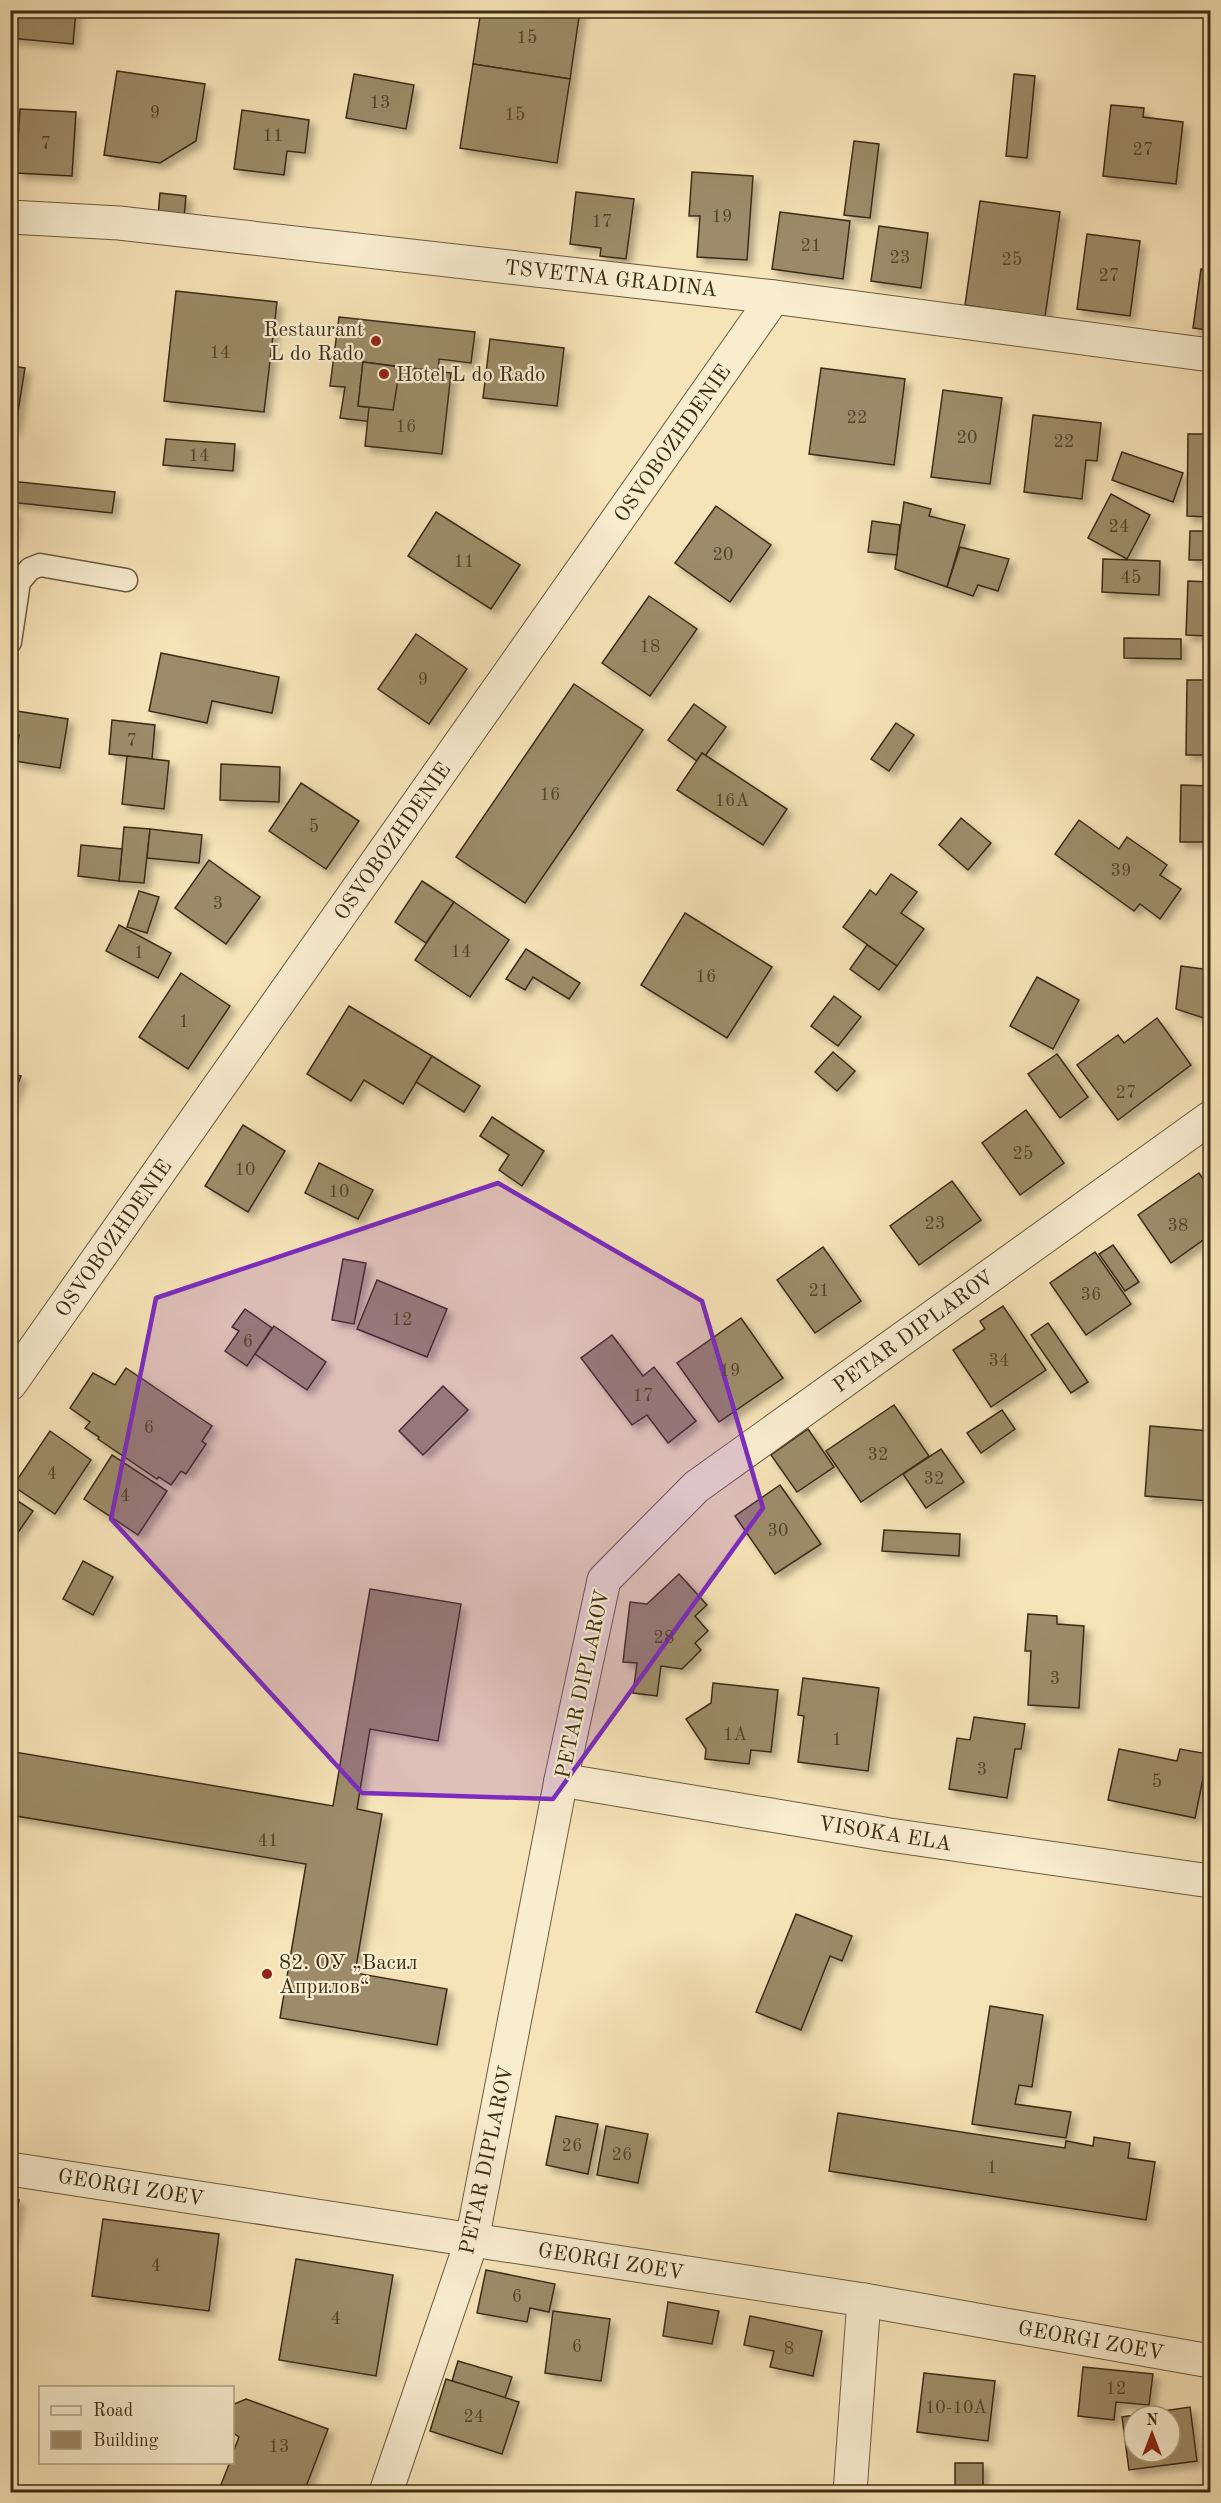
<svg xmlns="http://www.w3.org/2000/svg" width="1221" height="2503" font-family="'Old Standard TT',serif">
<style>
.building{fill:#9d8b69;stroke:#3c2c15;stroke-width:1.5;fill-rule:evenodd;filter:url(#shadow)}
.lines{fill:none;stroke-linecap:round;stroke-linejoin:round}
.service-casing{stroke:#6a5a3e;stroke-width:25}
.minor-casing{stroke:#6a5a3e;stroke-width:35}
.service{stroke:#f9edd0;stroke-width:22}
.minor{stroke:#f9edd0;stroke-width:33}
.marked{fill:#7b2cbf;fill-opacity:0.2;stroke:#7b2cbf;stroke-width:4.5;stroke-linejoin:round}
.poi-dot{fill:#8f2418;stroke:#f9edd0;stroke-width:2}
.labels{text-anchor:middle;stroke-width:4.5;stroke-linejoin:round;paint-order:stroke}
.number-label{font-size:18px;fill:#54442a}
.street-label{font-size:21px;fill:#3c2c15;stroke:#f9edd0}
.poi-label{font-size:21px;fill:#3c2c15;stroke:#f9edd0;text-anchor:start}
</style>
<defs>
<filter id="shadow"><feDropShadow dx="5.5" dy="5.5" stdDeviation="3" flood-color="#0004"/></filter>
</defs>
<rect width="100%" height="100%" fill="#f6e3b7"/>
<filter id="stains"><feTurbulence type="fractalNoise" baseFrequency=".00333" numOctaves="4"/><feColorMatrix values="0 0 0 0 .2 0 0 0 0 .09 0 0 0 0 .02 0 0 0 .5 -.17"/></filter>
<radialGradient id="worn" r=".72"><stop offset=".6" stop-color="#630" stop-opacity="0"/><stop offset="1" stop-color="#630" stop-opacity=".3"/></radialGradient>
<g class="building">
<polygon points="10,10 76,10 73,44 10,38"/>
<polygon points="481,10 580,10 570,79 473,64"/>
<polygon points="473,64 570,79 557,163 460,148"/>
<polygon points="117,71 205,84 196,141 160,163 104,155"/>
<polygon points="354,74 414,85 406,129 346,118"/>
<polygon points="1014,74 1035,76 1027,158 1006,156"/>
<polygon points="1111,105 1144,108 1143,117 1183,122 1176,184 1103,176"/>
<polygon points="20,109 76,112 72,176 16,173"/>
<polygon points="242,110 309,120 305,153 287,151 284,175 234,169"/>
<polygon points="854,141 879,144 870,218 844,215"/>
<polygon points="692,172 753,176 747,260 697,257 700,216 689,216"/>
<polygon points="576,192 634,199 626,259 600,256 601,248 570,244"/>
<polygon points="160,193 186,196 184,218 158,216"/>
<polygon points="980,201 1060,212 1045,317 965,305"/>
<polygon points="780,212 850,221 843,279 772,269"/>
<polygon points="879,226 928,233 921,288 871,281"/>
<polygon points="1087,234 1140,241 1130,316 1077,309"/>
<polygon points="1201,269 1210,271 1210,330 1193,328"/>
<polygon points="176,291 277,302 264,412 164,401"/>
<polygon points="339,317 475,332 471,363 439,359 434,429 340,418 345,387 330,386"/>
<polygon points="490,339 564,348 557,406 483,398"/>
<polygon points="363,362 451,373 442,454 365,446 369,407 358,406"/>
<polygon points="363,362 400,367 393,410 358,406"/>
<polygon points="10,366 25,368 15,430 10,429"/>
<polygon points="821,368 905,379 894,465 809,454"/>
<polygon points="943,390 1002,398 990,484 931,477"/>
<polygon points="1033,415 1101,423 1097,461 1086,460 1082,499 1024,492"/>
<polygon points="1188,434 1210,434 1210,517 1187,516"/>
<polygon points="166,439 235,444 233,471 163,465"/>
<polygon points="1122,452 1183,473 1173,502 1112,480"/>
<polygon points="10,481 115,492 112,513 10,502"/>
<polygon points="1111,494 1150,515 1127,559 1088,538"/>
<polygon points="904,502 931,509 929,516 965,525 947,587 895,569"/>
<polygon points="716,506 771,545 730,602 675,563"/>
<polygon points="10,512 15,513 10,544"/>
<polygon points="436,512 520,565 491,609 408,556"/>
<polygon points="872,521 900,525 897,555 868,552"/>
<polygon points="1190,531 1210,531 1210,560 1189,560"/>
<polygon points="960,547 1009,559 998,591 978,585 973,596 947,587"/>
<polygon points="1103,559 1160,561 1159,595 1102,592"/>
<polygon points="1188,581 1210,582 1210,636 1186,635"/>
<polygon points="649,596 697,629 650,696 602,663"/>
<polygon points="416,634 467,669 429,724 378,689"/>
<polygon points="1124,638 1181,639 1181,659 1124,658"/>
<polygon points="161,653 279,677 272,713 212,701 207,723 149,711"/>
<polygon points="1187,680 1210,680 1210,755 1186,755"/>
<polygon points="574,684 643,730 525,903 456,857"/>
<polygon points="694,704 726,727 705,756 702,753 697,761 668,740"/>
<polygon points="10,710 68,719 60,768 15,761 19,735 10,734"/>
<polygon points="112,720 155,725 152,759 109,754"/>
<polygon points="896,723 914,735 889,771 871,759"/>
<polygon points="702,753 787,809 763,845 677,790"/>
<polygon points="127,756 169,761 164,809 122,804"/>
<polygon points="221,764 280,767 279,802 220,800"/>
<polygon points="301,783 359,821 326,869 269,831"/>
<polygon points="1181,785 1210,786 1210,842 1180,842"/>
<polygon points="961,818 991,843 968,870 939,845"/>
<polygon points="1079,820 1119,849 1127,837 1167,865 1160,875 1181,889 1160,919 1140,904 1134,911 1055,854"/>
<polygon points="124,827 150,829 144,883 119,881"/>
<polygon points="150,829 202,835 199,863 147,858"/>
<polygon points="81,845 122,849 119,881 78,876"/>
<polygon points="209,860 260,897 226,944 175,908"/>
<polygon points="891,874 917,892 901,913 924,929 897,966 843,927 870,890 876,895"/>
<polygon points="422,881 454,902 426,943 395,922"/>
<polygon points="139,891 159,897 147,933 127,927"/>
<polygon points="454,902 509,940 470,997 415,960"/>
<polygon points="685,913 772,967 727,1038 641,985"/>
<polygon points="119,925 171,953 158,978 106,951"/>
<polygon points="867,945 897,966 879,990 850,969"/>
<polygon points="526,949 580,983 569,999 533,977 525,990 506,979"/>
<polygon points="1181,966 1210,970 1210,1020 1176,1009"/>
<polygon points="181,973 230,1006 188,1069 139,1037"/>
<polygon points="1037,977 1079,1000 1053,1049 1010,1026"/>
<polygon points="834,996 861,1017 838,1046 811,1026"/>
<polygon points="349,1006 432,1056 403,1104 364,1080 351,1101 307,1074"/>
<polygon points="1157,1018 1191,1065 1118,1120 1077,1065 1118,1035 1124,1043"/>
<polygon points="833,1052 855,1071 837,1091 815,1072"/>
<polygon points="1057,1054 1088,1097 1060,1118 1028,1074"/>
<polygon points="432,1056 480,1086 464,1112 416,1082"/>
<polygon points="10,1073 21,1076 10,1105"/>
<polygon points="1026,1110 1064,1163 1020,1195 982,1143"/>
<polygon points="492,1117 544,1151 522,1186 499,1170 509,1155 480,1136"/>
<polygon points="243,1125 285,1151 248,1212 205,1186"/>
<polygon points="319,1163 373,1190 358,1219 305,1193"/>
<polygon points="1199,1173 1210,1189 1210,1235 1171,1263 1138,1215"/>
<polygon points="952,1181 981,1220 919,1265 890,1226"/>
<polygon points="1113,1245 1139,1282 1125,1291 1099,1254"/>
<polygon points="823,1247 861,1301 815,1333 777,1280"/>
<polygon points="1095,1252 1131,1304 1086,1335 1050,1283"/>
<polygon points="343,1259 366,1263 354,1324 332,1320"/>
<polygon points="377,1280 447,1309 427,1357 357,1329"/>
<polygon points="1003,1306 1046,1370 991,1407 953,1350 985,1329 980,1321"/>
<polygon points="245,1309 272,1328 247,1366 225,1351 239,1331 232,1327"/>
<polygon points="741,1318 783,1378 719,1422 677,1363"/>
<polygon points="1048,1323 1088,1382 1071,1393 1031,1335"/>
<polygon points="274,1326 326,1362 307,1390 255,1354"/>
<polygon points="612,1335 643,1376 654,1367 696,1421 668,1443 647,1415 632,1425 581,1358"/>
<polygon points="126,1368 212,1426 202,1441 206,1444 186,1474 181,1471 171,1485 159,1477 157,1479 98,1439 99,1437 85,1428 90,1422 70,1408 93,1373 115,1385"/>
<polygon points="443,1386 468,1410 423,1455 399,1431"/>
<polygon points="894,1405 929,1456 861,1502 826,1451"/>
<polygon points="1002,1410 1015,1429 981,1453 967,1433"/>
<polygon points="1150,1426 1210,1431 1210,1501 1145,1496"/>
<polygon points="808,1429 834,1467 797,1492 771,1455"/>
<polygon points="50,1431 91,1460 55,1514 13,1486"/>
<polygon points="941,1449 964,1482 926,1508 903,1474"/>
<polygon points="112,1455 167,1491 138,1535 84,1499"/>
<polygon points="780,1485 821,1544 775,1574 735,1516"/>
<polygon points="10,1496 33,1511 10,1544"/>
<polygon points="884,1530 960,1534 959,1556 882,1551"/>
<polygon points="83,1561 113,1577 93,1615 63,1599"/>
<polygon points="679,1574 707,1605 695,1616 708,1631 695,1643 701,1650 682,1669 661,1666 657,1696 633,1693 637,1663 623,1662 630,1602 647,1604"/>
<polygon points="370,1589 461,1604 438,1741 370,1729 357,1809 382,1814 355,1973 447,1989 437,2045 280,2018 306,1864 10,1815 10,1779 15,1752 333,1806"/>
<polygon points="1028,1614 1057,1616 1057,1624 1084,1626 1079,1708 1028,1705 1031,1651 1025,1651"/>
<polygon points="803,1678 879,1688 868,1771 798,1762 804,1716 798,1715"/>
<polygon points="713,1683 778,1690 771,1752 751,1750 749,1764 705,1759 706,1749 686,1719 711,1703"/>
<polygon points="974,1717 1025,1724 1021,1749 1015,1749 1007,1798 949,1789 957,1738 970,1740"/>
<polygon points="1119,1749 1177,1761 1180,1749 1208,1754 1195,1818 1108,1800"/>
<polygon points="796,1914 852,1936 842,1961 830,1956 801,2030 756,2012"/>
<polygon points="990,2006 1043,2015 1032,2087 1019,2085 1015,2104 1071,2112 1066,2138 972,2124"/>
<polygon points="838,2113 1065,2148 1066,2141 1093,2146 1094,2137 1130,2143 1128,2158 1155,2162 1146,2220 829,2171"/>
<polygon points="556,2116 598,2124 588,2174 546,2165"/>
<polygon points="606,2126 648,2134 638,2183 597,2175"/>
<polygon points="10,2199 19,2200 11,2243 10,2243"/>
<polygon points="103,2219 219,2234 209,2311 92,2296"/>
<polygon points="296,2259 393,2275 376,2376 279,2360"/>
<polygon points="486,2270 555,2284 549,2312 530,2308 527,2322 477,2313"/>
<polygon points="668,2302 719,2311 712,2344 663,2336"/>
<polygon points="553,2311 610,2319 601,2381 545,2373"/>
<polygon points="750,2316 822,2331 813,2376 770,2367 774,2351 744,2345"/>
<polygon points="458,2361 512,2377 505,2398 452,2381"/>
<polygon points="1083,2367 1153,2374 1149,2405 1116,2402 1114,2420 1078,2416"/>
<polygon points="924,2373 995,2381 988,2441 917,2432"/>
<polygon points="446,2379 519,2402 502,2454 430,2431"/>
<polygon points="246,2399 328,2429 304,2492 296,2489 294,2492 218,2492 230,2462 232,2462 232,2455 239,2437 232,2432 232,2405"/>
<path d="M 1190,2407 L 1197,2461 L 1129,2470 L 1122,2417 ZM 1134,2416 L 1170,2416 L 1170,2452 L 1134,2452 Z"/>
<rect x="955" y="2463" width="28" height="29"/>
</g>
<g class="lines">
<g class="service-casing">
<polyline id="service" points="10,642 19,582 30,569 40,565 126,580"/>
</g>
<g class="minor-casing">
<g id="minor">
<polyline points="10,217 119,223 774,297 1210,355"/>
<polyline points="10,1384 774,297"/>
<polyline points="561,1780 890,1835 1210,1881"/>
<polyline points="10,2169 864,2300 1210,2361"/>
<polyline points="386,2492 472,2240 561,1780 604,1580 696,1487 1210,1118"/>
<polyline points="850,2492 864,2300"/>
</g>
</g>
<use href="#service" class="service"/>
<use href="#minor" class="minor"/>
</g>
<path class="marked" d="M 498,1183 L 702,1301 L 763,1508 L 553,1799 L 362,1793 L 111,1519 L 156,1298 Z"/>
<g class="poi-dot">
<circle cx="376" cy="341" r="6"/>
<circle cx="384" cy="374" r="6"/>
<circle cx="267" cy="1974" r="6"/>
</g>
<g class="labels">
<g class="number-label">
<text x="527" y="43">15</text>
<text x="380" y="108">13</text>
<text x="155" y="118">9</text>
<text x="515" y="120">15</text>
<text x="273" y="141">11</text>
<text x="46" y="149">7</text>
<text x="1143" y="155">27</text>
<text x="722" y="222">19</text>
<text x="602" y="227">17</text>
<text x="811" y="251">21</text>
<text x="900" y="263">23</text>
<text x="1012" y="265">25</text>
<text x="1109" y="281">27</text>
<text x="220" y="358">14</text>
<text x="857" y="423">22</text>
<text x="406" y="432">16</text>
<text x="967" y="443">20</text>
<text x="1064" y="447">22</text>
<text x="199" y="461">14</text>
<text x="1119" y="532">24</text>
<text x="723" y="560">20</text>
<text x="464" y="567">11</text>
<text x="1131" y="583">45</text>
<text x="650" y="652">18</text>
<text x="423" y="685">9</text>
<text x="132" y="746">7</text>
<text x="550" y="800">16</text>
<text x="732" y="806">16А</text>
<text x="314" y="832">5</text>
<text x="1121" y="876">39</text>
<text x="218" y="909">3</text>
<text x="461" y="957">14</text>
<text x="139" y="958">1</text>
<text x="706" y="982">16</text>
<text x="184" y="1027">1</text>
<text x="1126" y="1098">27</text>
<text x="1023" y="1159">25</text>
<text x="245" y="1175">10</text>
<text x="339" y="1197">10</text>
<text x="935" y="1229">23</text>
<text x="1178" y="1231">38</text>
<text x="819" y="1296">21</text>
<text x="1091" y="1300">36</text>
<text x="402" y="1325">12</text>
<text x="248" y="1347">6</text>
<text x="999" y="1366">34</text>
<text x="730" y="1376">19</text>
<text x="643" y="1401">17</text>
<text x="149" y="1433">6</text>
<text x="878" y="1460">32</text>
<text x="52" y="1479">4</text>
<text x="934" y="1484">32</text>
<text x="125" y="1501">4</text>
<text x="778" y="1536">30</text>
<text x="664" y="1643">28</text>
<text x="1055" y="1684">3</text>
<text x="735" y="1740">1А</text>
<text x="837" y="1745">1</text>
<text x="982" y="1775">3</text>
<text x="1157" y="1787">5</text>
<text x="268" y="1846">41</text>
<text x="572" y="2151">26</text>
<text x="622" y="2160">26</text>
<text x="992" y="2173">1</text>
<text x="156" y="2271">4</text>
<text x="517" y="2302">6</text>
<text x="336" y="2324">4</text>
<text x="577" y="2352">6</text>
<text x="789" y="2354">8</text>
<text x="1116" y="2394">12</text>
<text x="956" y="2413">10-10А</text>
<text x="474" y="2422">24</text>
<text x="279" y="2452">13</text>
</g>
<g class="street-label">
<text transform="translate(611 278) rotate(6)" y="7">TSVETNA GRADINA</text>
<text transform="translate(672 443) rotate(-55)" y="7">OSVOBOZHDENIE</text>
<text transform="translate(392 841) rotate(-55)" y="7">OSVOBOZHDENIE</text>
<text transform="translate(113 1238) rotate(-55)" y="7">OSVOBOZHDENIE</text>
<text transform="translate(913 1331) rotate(-36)" y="7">PETAR DIPLAROV</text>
<text transform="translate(582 1684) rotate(-78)" y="7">PETAR DIPLAROV</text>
<text transform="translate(885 1833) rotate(9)" y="7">VISOKA ELA</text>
<text transform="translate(486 2160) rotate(-78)" y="7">PETAR DIPLAROV</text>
<text transform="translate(131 2187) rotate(9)" y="7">GEORGI ZOEV</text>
<text transform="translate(611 2261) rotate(9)" y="7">GEORGI ZOEV</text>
<text transform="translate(1091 2340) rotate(10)" y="7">GEORGI ZOEV</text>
</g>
<g class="poi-label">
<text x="364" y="336" text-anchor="end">Restaurant<tspan x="364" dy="24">L do Rado</tspan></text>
<text x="396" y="381">Hotel L do Rado</text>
<text x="279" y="1969">82. ОУ „Васил<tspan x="279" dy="24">Априлов“</tspan></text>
</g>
</g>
<rect width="1221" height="2503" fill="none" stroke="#f6e3b7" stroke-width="36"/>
<rect x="12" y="12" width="1197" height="2479" fill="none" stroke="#3c2c15" stroke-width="3"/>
<rect x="18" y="18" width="1185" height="2467" fill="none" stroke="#3c2c15" stroke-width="1.5"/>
<rect x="39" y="2386" width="195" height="78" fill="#f9edd0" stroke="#ada085" stroke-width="1.5"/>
<rect x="51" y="2406" width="30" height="9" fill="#f9edd0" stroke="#ada085" stroke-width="1.5"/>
<text x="93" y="2416" font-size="18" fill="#3c2c15">Road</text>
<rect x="51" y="2431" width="30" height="18" fill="#9d8b69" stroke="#ada085" stroke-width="1.5"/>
<text x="93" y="2446" font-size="18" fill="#3c2c15">Building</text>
<g transform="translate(1152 2434)"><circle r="28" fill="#f9edd0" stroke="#ada085" stroke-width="1.5"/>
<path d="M0-4.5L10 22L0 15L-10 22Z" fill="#8f2418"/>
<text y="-9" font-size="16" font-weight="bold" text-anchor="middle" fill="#3c2c15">N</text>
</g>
<rect width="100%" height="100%" filter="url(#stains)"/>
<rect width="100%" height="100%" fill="url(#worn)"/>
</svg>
